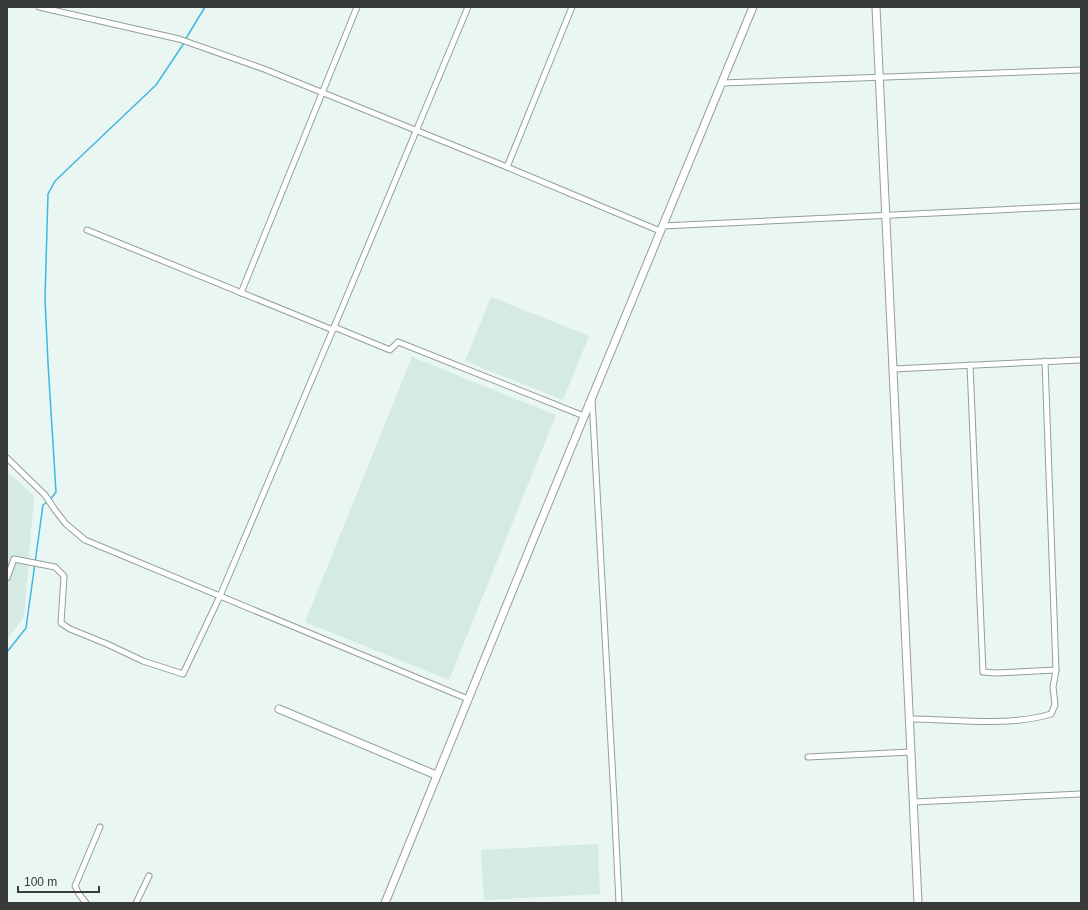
<svg xmlns="http://www.w3.org/2000/svg" width="1088" height="910" font-family="Helvetica,sans-serif">
<style>
.built{fill:#d5eae2}
.lines{fill:none;stroke-linecap:round;stroke-linejoin:round}
.stream{stroke:#3fb7e5;stroke-width:1.5}
.street-casing{stroke:#939f9a;stroke-width:7}
.secondary-casing{stroke:#939f9a;stroke-width:9}
.street{stroke:#fff;stroke-width:5}
.secondary{stroke:#fff;stroke-width:7}
</style>
<rect width="100%" height="100%" fill="#e9f6f1"/>
<g class="built">
<polygon points="491,297 589,336 563,400 465,361"/>
<polygon points="412,357 556,415 449,680 305,622"/>
<polygon points="7,471 34,496 24,617 7,639"/>
<polygon points="598,844 600,894 484,900 481,850"/>
</g>
<g class="lines">
<g class="stream">
<polyline points="185,40 205,7"/>
<polyline points="50,500 56,492 48,363 45,299 48,194 55,181 156,85 184,43"/>
<polyline points="7,652 26,628 43,505 47,502"/>
</g>
<g class="street-casing">
<g id="street">
<polyline points="39,7 179,39 264,69 507,167 660,231"/>
<polyline points="722,83 1081,70"/>
<polyline points="507,167 572,7"/>
<polyline points="662,226 1081,206"/>
<polyline points="87,230 333,330"/>
<polyline points="241,293 357,7"/>
<polyline points="334,327 390,350 398,342 584,416"/>
<polyline points="1045,361 1056,670"/>
<polyline points="893,369 1081,360"/>
<polyline points="592,399 614,799 619,903"/>
<polyline points="7,458 45,495 55,510 66,524 85,540 468,699"/>
<polyline points="7,578 14,559 55,567 64,576 61,623 70,629 107,644 143,661 183,674 220,596 334,327 468,7"/>
<path d="M 910,719 C 954,719 1009,727 1051,714 L 1055,705 L 1053,687 L 1056,670 L 996,673 L 983,672 L 970,365"/>
<polyline points="808,757 911,752"/>
<polyline points="914,802 1081,794"/>
<polyline points="86,903 79,894 75,886 100,827"/>
<polyline points="136,903 149,876"/>
</g>
</g>
<g class="secondary-casing">
<g id="secondary">
<polyline points="876,7 918,903"/>
<polyline points="279,709 436,775"/>
<polyline points="385,903 536,533 753,7"/>
</g>
</g>
<use href="#street" class="street"/>
<use href="#secondary" class="secondary"/>
</g>
<rect width="1088" height="910" fill="none" stroke="#373c3a" stroke-width="16"/>
<path d="M18 886v6h81v-6" fill="none" stroke="#373c3a" stroke-width="2"/>
<text x="24" y="886" font-size="12" fill="#373c3a" stroke="#e9f6f1" stroke-width="3" paint-order="stroke">100 m</text>
</svg>
